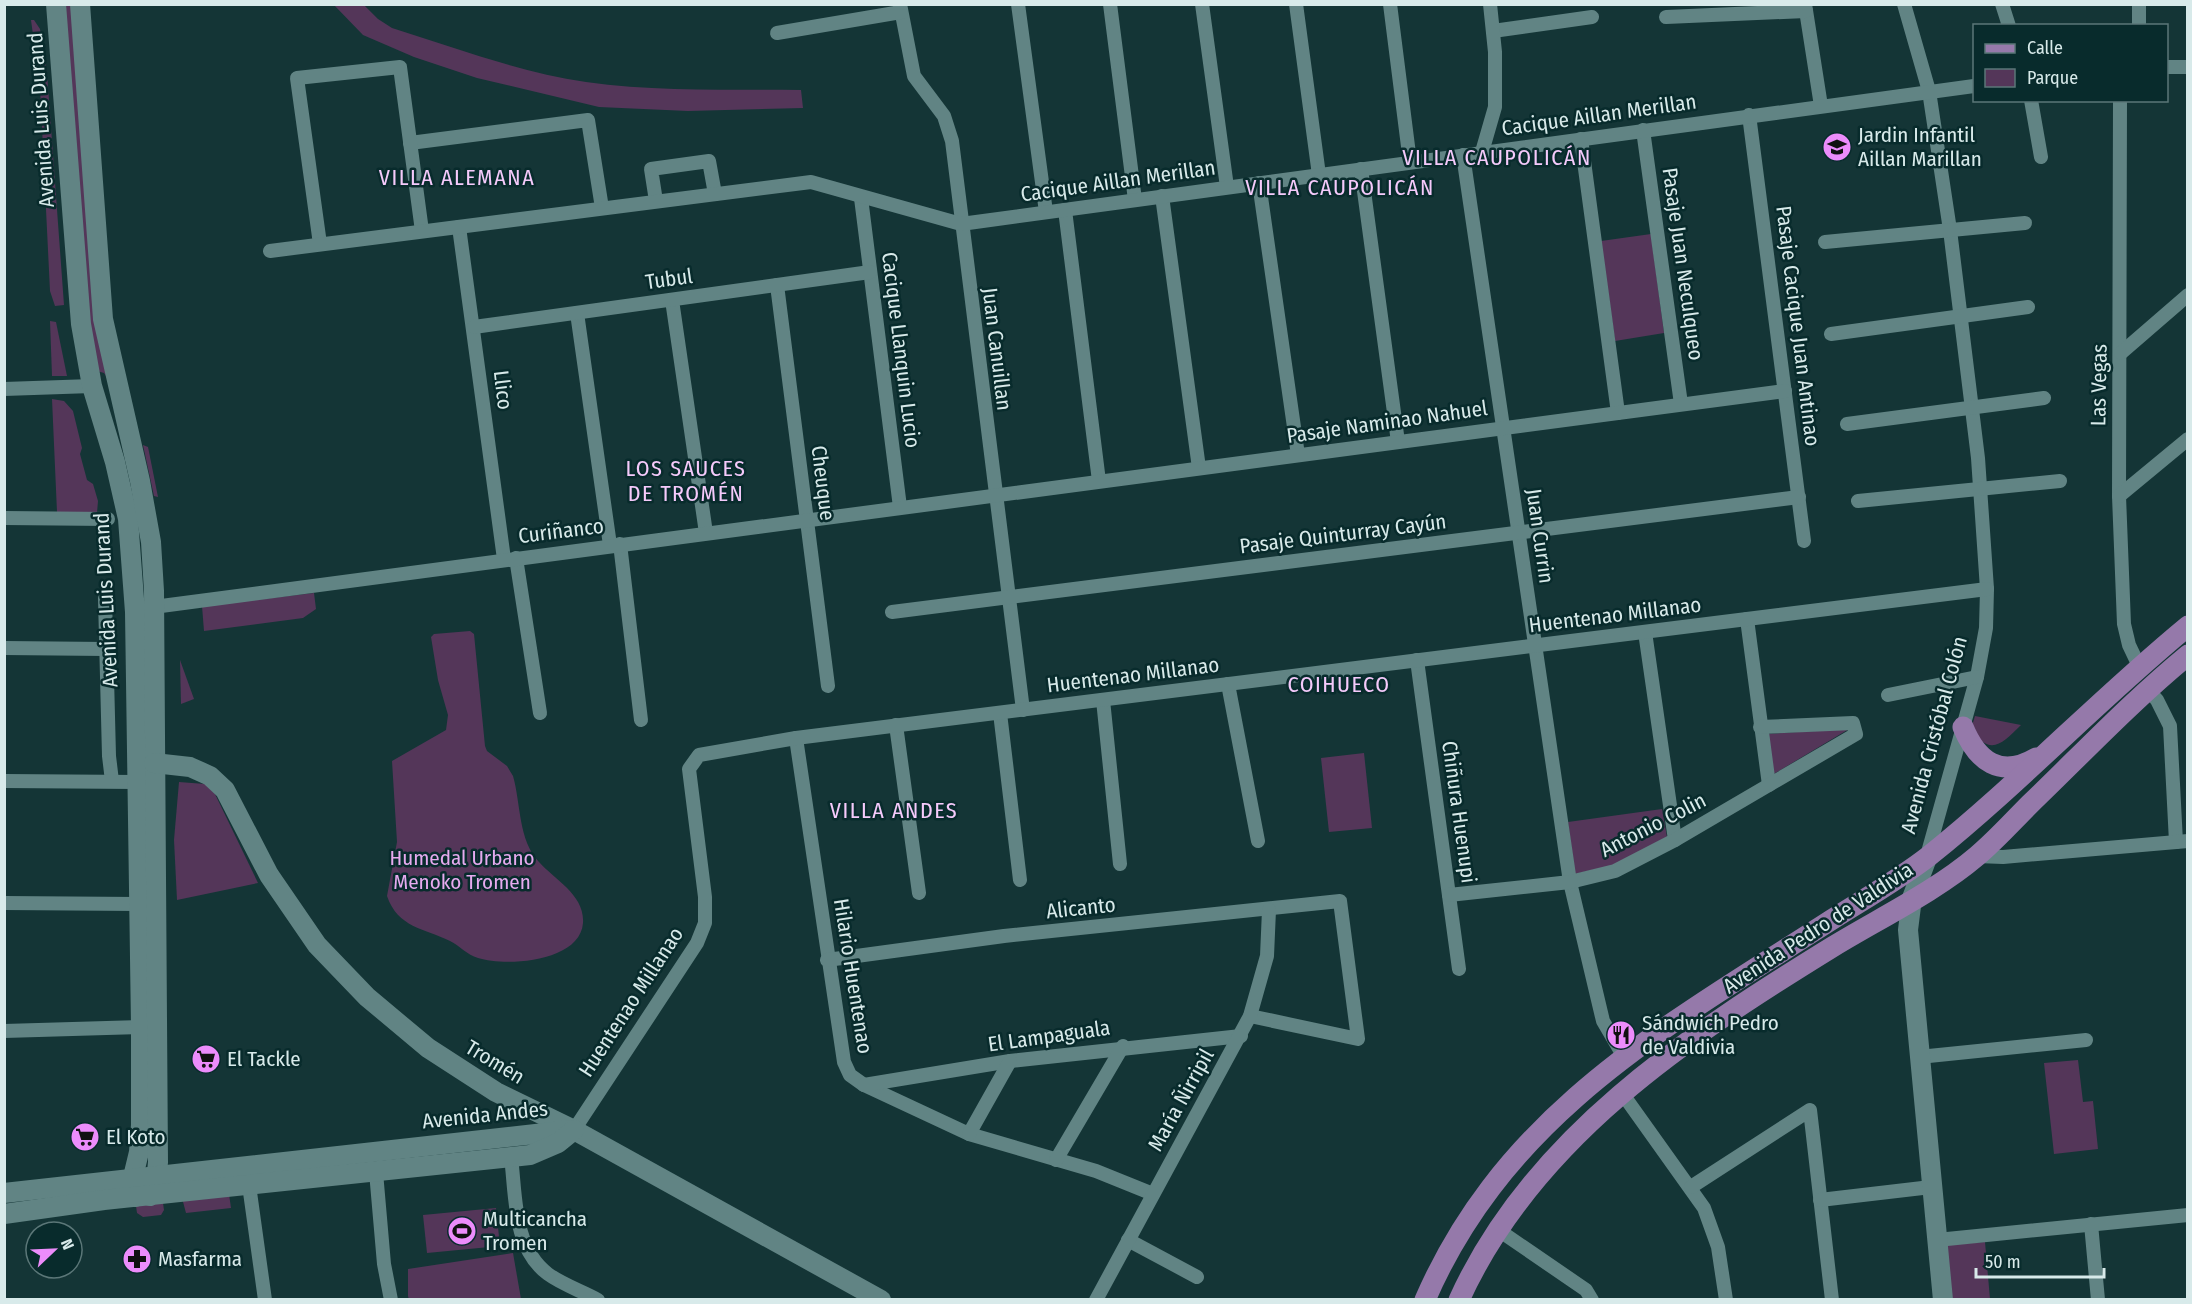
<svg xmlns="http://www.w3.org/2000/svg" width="2192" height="1304" font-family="'Fira Sans Condensed',sans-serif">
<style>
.green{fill:#543659}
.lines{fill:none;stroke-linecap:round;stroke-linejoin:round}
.street{stroke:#618484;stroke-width:14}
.secondary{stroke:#618484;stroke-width:20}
.primary{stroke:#9579aa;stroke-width:21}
.labels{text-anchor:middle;stroke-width:5;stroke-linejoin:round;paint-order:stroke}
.street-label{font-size:21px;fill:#d8eaea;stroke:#082b2c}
.poi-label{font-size:21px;fill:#d8eaea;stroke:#082b2c;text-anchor:start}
.park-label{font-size:21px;fill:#e6aaef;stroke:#082b2c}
.neighbourhood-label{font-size:22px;letter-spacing:1.5px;fill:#f5cafb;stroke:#082b2c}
</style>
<rect width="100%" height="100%" fill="#143536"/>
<g class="green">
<polygon points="62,5 71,5 108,379 104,373 97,371 88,321"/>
<path d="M 334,5 L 364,5 L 378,19 L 392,28 C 456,48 519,72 586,82 C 656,92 730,89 801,90 L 803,108 L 688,111 L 599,107 L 477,78 L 414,57 L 363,35 Z"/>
<polygon points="31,20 34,20 40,29 47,73 64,305 55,306 50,291 40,87"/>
<polygon points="1651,234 1664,333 1615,341 1601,241"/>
<polygon points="50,321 56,322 67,376 52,376"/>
<polygon points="52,399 64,401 73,411 82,448 80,454 87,480 93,484 98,501 97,513 57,512"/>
<polygon points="143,445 148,447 158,497 154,496"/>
<polygon points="314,593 316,609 303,618 204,631 202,606"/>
<path d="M 470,631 L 474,634 L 485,746 L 487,751 L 507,766 L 513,776 C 521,804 518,840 539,862 C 555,880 585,895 583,923 C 580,962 506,967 478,958 C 467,955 460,946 450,941 C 424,928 398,928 387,896 L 397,842 L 392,761 L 446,730 L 448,715 L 438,680 L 431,637 L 434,634 Z"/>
<polygon points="180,660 194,699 181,704"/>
<path d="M 1975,716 L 2021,725 C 2002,744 1990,757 1971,729 Z"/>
<polygon points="1848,729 1849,729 1772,775 1766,734"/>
<polygon points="1364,753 1372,828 1329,832 1321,758"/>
<polygon points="179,782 205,784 215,794 258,883 177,900 174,840"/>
<polygon points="1662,809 1667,837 1614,865 1575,874 1568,822"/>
<polygon points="2078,1060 2083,1102 2093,1101 2098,1149 2054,1154 2044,1063"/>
<polygon points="229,1194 231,1208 186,1213 182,1198"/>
<polygon points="163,1203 164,1210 161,1215 143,1217 137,1213 136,1206"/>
<polygon points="496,1208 500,1246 427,1253 423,1215"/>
<polygon points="1985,1242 1990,1299 1950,1299 1945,1245"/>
<polygon points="513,1253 521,1299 409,1300 408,1296 408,1269"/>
</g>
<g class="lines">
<g class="street">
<polyline points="900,4 914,76 944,116 952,141 1023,710"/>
<polyline points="1018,4 1046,212"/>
<polyline points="1110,4 1135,200"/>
<polyline points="1202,4 1227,187"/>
<polyline points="1296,4 1319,175"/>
<polyline points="1390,4 1410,162"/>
<polyline points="1805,4 1821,106"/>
<polyline points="1904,4 1929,91 1950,230 1978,458 1987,589 1986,628 1977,677 1927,856"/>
<polyline points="2002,4 2009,26"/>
<polyline points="2139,4 2139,26"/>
<polyline points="1666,17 1806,11"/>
<polyline points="1493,31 1592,17"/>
<polyline points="777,33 901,12"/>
<polyline points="2166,67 2188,67"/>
<polyline points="2031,100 2041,157"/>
<polyline points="2120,100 2119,496 2124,624 2129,645 2139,666"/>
<polyline points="1749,115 1804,541"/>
<polyline points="1643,130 1681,404"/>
<polyline points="1581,139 1618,413"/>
<polyline points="410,143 588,120 602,208"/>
<polyline points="1482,152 1495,107 1495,52 1490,4"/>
<polyline points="1463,155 1570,882 1603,1021 1624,1057"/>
<polyline points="1361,169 1398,442"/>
<polyline points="1259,183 1298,455"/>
<polyline points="1162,196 1199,468"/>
<polyline points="861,198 900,507"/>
<polyline points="656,201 651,169 709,161 715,194"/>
<polyline points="1065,210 1099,481"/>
<polyline points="459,227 504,559"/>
<polyline points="1825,242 2025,223"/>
<polyline points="320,244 297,78 400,67 422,231"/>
<polyline points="270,251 811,182 961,224 1974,86"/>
<polyline points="777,285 828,686"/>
<polyline points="672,300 706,533"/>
<polyline points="577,313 610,545"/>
<polyline points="474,327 870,272"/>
<polyline points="1831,334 2028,307"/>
<polyline points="2121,353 2188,295"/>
<polyline points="4,389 92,386"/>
<polyline points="1847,424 2044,398"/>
<polyline points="2119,496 2188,439"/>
<polyline points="1858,501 2060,481"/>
<polyline points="4,518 108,519"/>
<polyline points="620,544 641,720"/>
<polyline points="516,558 540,713"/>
<polyline points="105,598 109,756 112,781"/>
<polyline points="146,608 1785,391"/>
<polyline points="892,612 1799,497"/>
<polyline points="1747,619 1769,785"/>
<polyline points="1645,632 1675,840"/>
<polyline points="4,648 106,649"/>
<polyline points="1417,660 1459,969"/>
<polyline points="1228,684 1258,841"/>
<polyline points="2147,689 2157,700 2170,726 2176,842"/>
<polyline points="1888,695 1977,677"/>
<polyline points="1103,700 1120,864"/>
<polyline points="1000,713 1020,880"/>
<polyline points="896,725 919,893"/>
<polyline points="796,738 844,1062 850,1075 864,1085 969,1134 1096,1171 1153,1194"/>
<polyline points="4,781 137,782"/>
<polyline points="1977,856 2003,857 2188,841"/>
<polyline points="1449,895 1570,882 1615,871 1675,840 1856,734 1853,723 1760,727"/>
<polyline points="4,903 138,904"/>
<polyline points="827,960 1004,936 1340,901 1358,1039 1250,1016"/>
<polyline points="4,1031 141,1027"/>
<polyline points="1919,1057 2086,1040"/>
<polyline points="864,1085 1010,1061 1241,1036"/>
<polyline points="1622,1093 1704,1208 1718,1247 1726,1300"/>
<polyline points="574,1130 697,943 705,923 705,897 689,769 699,755 796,738 1987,589"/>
<polyline points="969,1134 1010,1061"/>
<path d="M 511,1157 C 516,1197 513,1248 548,1274 C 563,1285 582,1291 598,1300"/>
<polyline points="1056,1160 1123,1046"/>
<polyline points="376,1172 384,1264 391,1300"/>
<polyline points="249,1185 265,1300"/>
<polyline points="1691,1187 1810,1110 1832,1300"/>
<polyline points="1820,1200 1931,1187"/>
<polyline points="2091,1224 2098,1300"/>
<polyline points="1497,1229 1586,1290 1592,1300"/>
<polyline points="1128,1240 1197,1277"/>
<polyline points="1937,1240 2188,1215"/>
<polyline points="1096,1300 1250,1016 1267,956 1269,910"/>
</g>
<g class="secondary">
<polyline points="56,4 81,324 92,386 115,462 128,519 135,612 141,1027 141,1125 139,1152 133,1177 135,1197"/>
<polyline points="80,4 103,319 140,481 151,542 154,591 158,1162 156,1183 150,1196"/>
<polyline points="154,763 190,767 210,776 225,790 269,875 317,945 367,997 428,1048 496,1092 574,1130 881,1300"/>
<polyline points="1927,858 1912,898 1908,930 1943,1300"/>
<polyline points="4,1193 571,1130"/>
<polyline points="4,1214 104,1200 530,1155 558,1143 574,1130"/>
</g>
<g class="primary">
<path d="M 1963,727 C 1977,761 2000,779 2036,758"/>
<path d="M 1425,1300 C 1505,1115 1663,1028 1825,924 C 1859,902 1897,881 1929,856 C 2019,784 2099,699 2188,626"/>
<path d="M 1459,1300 C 1533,1137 1688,1036 1834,946 C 1880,918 1936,891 1977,856 C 1995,841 2012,822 2030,804 C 2082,754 2132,701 2188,655"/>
</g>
</g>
<defs>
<g id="school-disc" transform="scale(1.5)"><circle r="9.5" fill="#ec8cfb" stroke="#082b2c"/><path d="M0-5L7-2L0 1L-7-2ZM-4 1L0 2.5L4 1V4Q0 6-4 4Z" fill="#111"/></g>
<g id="restaurant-disc" transform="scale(1.5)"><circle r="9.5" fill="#ec8cfb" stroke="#082b2c"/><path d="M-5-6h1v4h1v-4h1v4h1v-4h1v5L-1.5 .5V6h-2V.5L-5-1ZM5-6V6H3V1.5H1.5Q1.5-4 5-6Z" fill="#111"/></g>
<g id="supermarket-disc" transform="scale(1.5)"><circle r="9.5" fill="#ec8cfb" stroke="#082b2c"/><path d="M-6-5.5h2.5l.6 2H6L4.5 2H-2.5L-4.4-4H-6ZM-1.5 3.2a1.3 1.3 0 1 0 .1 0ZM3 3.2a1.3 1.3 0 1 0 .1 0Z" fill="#111"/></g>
<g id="stadium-disc" transform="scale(1.5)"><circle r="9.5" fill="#ec8cfb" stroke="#082b2c"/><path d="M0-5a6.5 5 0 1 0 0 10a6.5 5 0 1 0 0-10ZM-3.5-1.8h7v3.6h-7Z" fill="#111"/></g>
<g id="pharmacy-disc" transform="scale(1.5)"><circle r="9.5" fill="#ec8cfb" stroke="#082b2c"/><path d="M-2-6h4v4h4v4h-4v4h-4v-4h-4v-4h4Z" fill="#111"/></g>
</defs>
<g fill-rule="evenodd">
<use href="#school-disc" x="1837" y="147"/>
<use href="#restaurant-disc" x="1621" y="1035"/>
<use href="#supermarket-disc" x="206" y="1059"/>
<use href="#supermarket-disc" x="85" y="1137"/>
<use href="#stadium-disc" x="462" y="1231"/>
<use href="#pharmacy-disc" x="137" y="1259"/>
</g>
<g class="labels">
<g class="street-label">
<text transform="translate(1599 115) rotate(-8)" y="7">Cacique Aillan Merillan</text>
<text transform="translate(41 120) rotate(-94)" y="7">Avenida Luis Durand</text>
<text transform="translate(1118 181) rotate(-8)" y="7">Cacique Aillan Merillan</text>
<text transform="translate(1683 264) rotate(82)" y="7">Pasaje Juan Neculqueo</text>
<text transform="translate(669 279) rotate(-8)" y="7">Tubul</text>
<text transform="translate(1798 326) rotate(83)" y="7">Pasaje Cacique Juan Antinao</text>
<text transform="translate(997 349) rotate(83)" y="7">Juan Canuillan</text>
<text transform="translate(901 350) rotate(83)" y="7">Cacique Llanquin Lucio</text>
<text transform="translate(2099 385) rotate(-89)" y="7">Las Vegas</text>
<text transform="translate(503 390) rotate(83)" y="7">Llico</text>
<text transform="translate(1387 422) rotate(-8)" y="7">Pasaje Naminao Nahuel</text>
<text transform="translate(823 483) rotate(83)" y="7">Cheuque</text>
<text transform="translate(561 531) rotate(-7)" y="7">Curiñanco</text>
<text transform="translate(1343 534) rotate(-7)" y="7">Pasaje Quinturray Cayún</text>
<text transform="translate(1540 536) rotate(82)" y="7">Juan Currin</text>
<text transform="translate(106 600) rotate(-93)" y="7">Avenida Luis Durand</text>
<text transform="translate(1615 615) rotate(-7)" y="7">Huentenao Millanao</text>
<text transform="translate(1133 675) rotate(-7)" y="7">Huentenao Millanao</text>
<text transform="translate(1934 735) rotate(-75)" y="7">Avenida Cristóbal Colón</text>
<text transform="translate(1459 812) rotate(82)" y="7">Chiñura Huenupi</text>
<text transform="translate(1653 825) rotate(-27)" y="7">Antonio Colin</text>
<text transform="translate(1081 908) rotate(-6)" y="7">Alicanto</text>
<text transform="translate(1818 928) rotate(-33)" y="7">Avenida Pedro de Valdivia</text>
<text transform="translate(853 976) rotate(81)" y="7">Hilario Huentenao</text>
<text transform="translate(631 1002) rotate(-57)" y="7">Huentenao Millanao</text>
<text transform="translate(1049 1036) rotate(-8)" y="7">El Lampaguala</text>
<text transform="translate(495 1062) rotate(31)" y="7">Tromén</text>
<text transform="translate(1181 1100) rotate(-61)" y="7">María Ñirripil</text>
<text transform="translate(485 1115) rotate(-6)" y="7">Avenida Andes</text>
</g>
<g class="poi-label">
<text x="1858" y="142">Jardin Infantil<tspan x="1858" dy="24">Aillan Marillan</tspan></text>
<text x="1642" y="1030">Sándwich Pedro<tspan x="1642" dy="24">de Valdivia</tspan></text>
<text x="227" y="1066">El Tackle</text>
<text x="106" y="1144">El Koto</text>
<text x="483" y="1226">Multicancha<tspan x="483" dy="24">Tromen</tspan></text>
<text x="158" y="1266">Masfarma</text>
</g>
<g class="park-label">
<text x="462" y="865">Humedal Urbano<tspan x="462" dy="24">Menoko Tromen</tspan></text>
</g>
<g class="neighbourhood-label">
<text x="1497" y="165">VILLA CAUPOLICÁN</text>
<text x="457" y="185">VILLA ALEMANA</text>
<text x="1340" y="195">VILLA CAUPOLICÁN</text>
<text x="686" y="476">LOS SAUCES<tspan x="686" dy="25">DE TROMÉN</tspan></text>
<text x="1339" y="692">COIHUECO</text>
<text x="894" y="818">VILLA ANDES</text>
</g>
</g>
<rect width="2192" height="1304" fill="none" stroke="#d8eaea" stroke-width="12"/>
<rect x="1973" y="24" width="195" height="78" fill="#082b2c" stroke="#5b7778" stroke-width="1.5"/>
<rect x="1985" y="44" width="30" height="9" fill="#9579aa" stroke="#5b7778" stroke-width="1.5"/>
<text x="2027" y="54" font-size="18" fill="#d8eaea">Calle</text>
<rect x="1985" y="69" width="30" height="18" fill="#543659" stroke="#5b7778" stroke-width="1.5"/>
<text x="2027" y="84" font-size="18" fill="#d8eaea">Parque</text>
<g transform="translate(54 1250) rotate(67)"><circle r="28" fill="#082b2c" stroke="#5b7778" stroke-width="1.5"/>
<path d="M0-4.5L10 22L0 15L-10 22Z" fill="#ec8cfb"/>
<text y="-9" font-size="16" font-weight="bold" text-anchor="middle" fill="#d8eaea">N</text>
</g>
<path d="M1976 1268v9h128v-9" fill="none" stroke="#d8eaea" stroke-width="3"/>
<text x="1985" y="1268" font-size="18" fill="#d8eaea" stroke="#082b2c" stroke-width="4.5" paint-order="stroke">50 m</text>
</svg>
